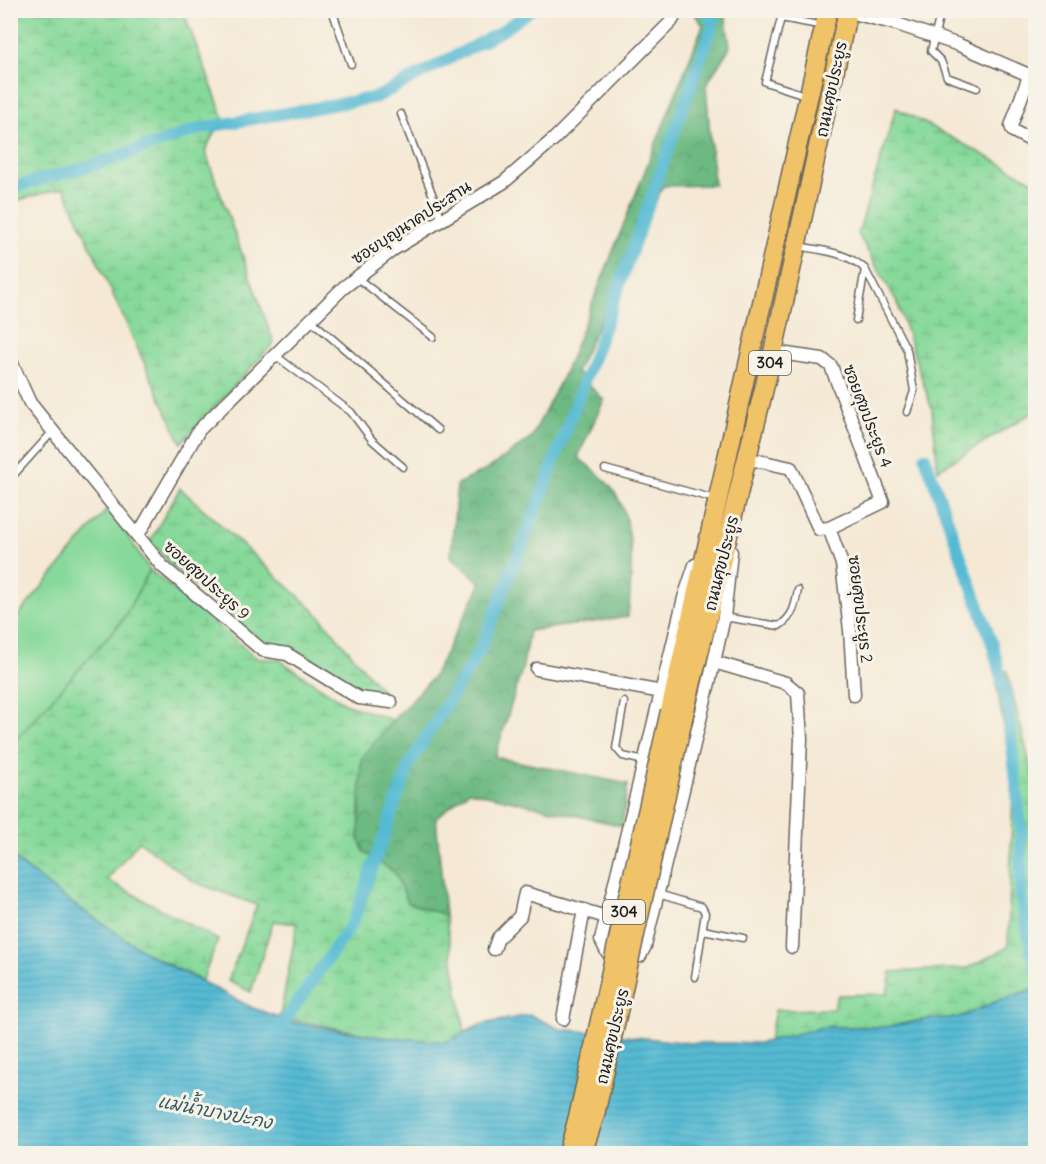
<svg xmlns="http://www.w3.org/2000/svg" width="1046" height="1164" font-family="Delius,'Playpen Sans Thai',sans-serif">
<style>
.green{fill:#86d99a;stroke:#517a5b;stroke-width:1.5}
.forest{fill:url(#forest-crowns);stroke:#446a4f;stroke-width:1.5}
.wetland{fill:url(#wetland-marsh);stroke:#517a5b;stroke-width:1.5}
.water{fill:url(#water-rules);stroke:#386b78;stroke-width:1.5}
.lines{fill:none;stroke-linecap:round;stroke-linejoin:round}
.canal{stroke:#55bad3;stroke-width:12}
.lane-casing{stroke:#68645d;stroke-width:9}
.street-casing{stroke:#68645d;stroke-width:15}
.primary-casing{stroke:#68645d;stroke-width:21}
.lane{stroke:#fff;stroke-width:6}
.street{stroke:#fff;stroke-width:12}
.primary{stroke:#f1c369;stroke-width:18}
.primary-bridge-casing{stroke:#68645d;stroke-width:21;stroke-linecap:butt}
.primary-bridge{stroke:#f1c369;stroke-width:18}
.labels{text-anchor:middle;stroke-width:6;stroke-linejoin:round;paint-order:stroke}
.shield{fill:#f7f3e8;stroke:#5e5c59;stroke-width:1.5}
.shield-label{font-size:15px;font-weight:bold;fill:#1c1c1c}
.street-label{font-size:16px;fill:#1c1c1c;stroke:#f7f3e8}
.water-label{font-size:18px;font-style:italic;fill:#335b65;stroke:#f7f3e8}
</style>
<defs>
<pattern id="forest-crowns" width="20" height="18" patternUnits="userSpaceOnUse" patternTransform="scale(1.5)"><rect width="20" height="18" fill="#6cb982"/><path d="M2 6a3 3 0 1 1 6 0M12 15a3 3 0 1 1 6 0" fill="none" stroke="#5d9e70"/></pattern>
<pattern id="wetland-marsh" width="20" height="14" patternUnits="userSpaceOnUse" patternTransform="scale(1.5)"><rect width="20" height="14" fill="#86d99a"/><path d="M1 5h8M5 5V1M11 12h8M15 12V8" fill="none" stroke="#73ba84"/></pattern>
<pattern id="water-rules" width="6" height="5" patternUnits="userSpaceOnUse" patternTransform="scale(1.5)"><rect width="6" height="5" fill="#55bad3"/><path d="M0 2.5h6" fill="none" stroke="#499fb5"/></pattern>
</defs>
<rect width="100%" height="100%" fill="#f7f3e8"/>
<filter id="ink" filterUnits="userSpaceOnUse"><feTurbulence type="fractalNoise" baseFrequency=".0167" numOctaves="2"/><feDisplacementMap in="SourceGraphic" scale="12" xChannelSelector="R" yChannelSelector="G"/><feConvolveMatrix kernelMatrix="1 2 1 2 8 2 1 2 1" color-interpolation-filters="sRGB"/></filter>
<filter id="wash" filterUnits="userSpaceOnUse"><feTurbulence type="fractalNoise" baseFrequency=".008" numOctaves="4" result="noise"/><feDisplacementMap in="SourceGraphic" scale="24" xChannelSelector="R" yChannelSelector="G"/><feGaussianBlur stdDeviation="1.35" result="paint"/><feColorMatrix in="noise" values="0 0 0 0 0 0 0 0 0 0 0 0 0 0 0 0 0 1.4 0 .05"/><feComposite in="paint" operator="in"/></filter>
<g filter="url(#wash)">
<rect width="100%" height="100%" fill="#f5e9d5"/>
<polygon class="green" points="109,507 150,570 122,621 11,746 11,624"/>
<path class="forest" d="M 692,11 L 725,11 L 730,47 L 706,85 L 714,185 L 663,186 L 576,372 L 604,400 L 578,457 C 590,468 607,479 615,493 C 636,525 632,580 628,617 L 529,631 L 523,666 L 495,757 L 628,784 L 622,826 L 469,791 L 436,818 L 445,915 L 408,903 L 395,873 L 364,852 L 359,839 L 361,758 L 378,736 L 433,677 L 481,583 L 451,557 L 457,484 L 486,470 L 531,438 L 564,374 L 703,25 Z"/>
<g class="wetland">
<polygon points="11,11 183,11 223,116 205,151 274,343 181,443 64,188 11,202"/>
<polygon points="896,108 1035,182 1035,411 938,470 932,410 897,302 858,234"/>
<polygon points="180,488 318,614 383,692 368,695 325,671 263,643 173,567 150,541"/>
<polygon points="150,570 258,659 278,659 346,704 393,720 361,759 359,839 364,852 395,873 408,903 445,915 465,1033 446,1042 381,1037 280,1017 297,924 273,921 251,992 228,981 257,905 194,882 139,841 107,880 218,940 202,981 150,955 60,895 11,856 10,746 122,621"/>
<polygon points="1007,671 1035,785 1035,989 1002,999 958,1018 928,1019 886,1027 823,1027 769,1041 775,1010 833,1009 838,995 887,994 891,972 968,968 1008,947 1013,782 996,682"/>
</g>
<polygon class="water" points="10,856 60,895 150,955 253,1008 292,1022 381,1037 446,1042 482,1024 530,1015 560,1029 691,1043 760,1043 823,1027 886,1027 928,1019 958,1018 1002,999 1035,989 1035,1153 11,1153"/>
<g class="lines">
<g class="canal">
<polyline points="10,188 91,166 202,128 377,97 502,31 531,10"/>
<polyline points="925,457 992,643 1007,701 1021,828 1021,899 1036,970"/>
<polyline points="277,1032 353,922 410,763 480,650 534,515 609,315 714,21 703,10"/>
</g>
</g>
</g>
<g filter="url(#ink)">
<g class="lines">
<g class="lane-casing">
<g id="lane">
<polyline points="332,10 351,64"/>
<polyline points="941,10 931,51 941,61 947,77 977,88"/>
<polyline points="805,95 765,82 781,18 824,26"/>
<polyline points="401,114 442,219"/>
<path d="M 797,246 C 821,250 847,252 865,269 L 856,320"/>
<polyline points="865,269 907,350 914,391 907,412"/>
<polyline points="356,277 433,337"/>
<polyline points="312,321 438,430"/>
<polyline points="276,356 351,412 372,440 403,467"/>
<polyline points="605,469 715,499"/>
<polyline points="10,479 54,430"/>
<path d="M 724,617 L 779,626 C 793,617 795,606 798,590"/>
<polyline points="624,702 616,748 623,756 644,761"/>
<polyline points="658,894 702,907 705,913 695,977"/>
<polyline points="703,930 743,938"/>
</g>
</g>
<g class="street-casing">
<g id="street">
<polyline points="848,12 897,24 959,45 1036,78"/>
<polyline points="1029,76 1011,126 1013,131 1036,143"/>
<polyline points="10,359 30,403 162,566 262,650 287,654 359,698 391,702"/>
<polyline points="745,458 791,468 819,529 829,528 883,502 831,366 822,359 773,352"/>
<polyline points="829,528 842,564 850,630 854,695"/>
<polyline points="138,535 199,430 343,288 394,249 504,182 554,139 671,22 678,10"/>
<polyline points="695,565 684,598 601,940 607,952 634,958 640,956 645,946 714,662 724,617 731,552"/>
<polyline points="714,662 786,683 798,693 801,739 792,947"/>
<polyline points="537,669 662,692"/>
<polyline points="494,949 498,938 520,916 525,893 606,917"/>
<polyline points="563,1019 584,910"/>
</g>
</g>
<g class="primary-casing">
<g id="primary">
<polyline points="670,711 828,10"/>
<polyline points="684,714 773,352 848,10"/>
<polyline points="568,1154 579,1113"/>
<polyline points="582,1154 595,1115"/>
</g>
</g>
<use href="#lane" class="lane"/>
<use href="#street" class="street"/>
<use href="#primary" class="primary"/>
<g class="primary-bridge-casing">
<g id="primary-bridge">
<polyline points="579,1113 670,711"/>
<polyline points="595,1115 684,714"/>
</g>
</g>
<use href="#primary-bridge" class="primary-bridge"/>
</g>
</g>
<g class="labels">
<g class="shield">
<rect x="749" y="351" width="42" height="24" rx="4.5"/>
<rect x="603" y="900" width="42" height="24" rx="4.5"/>
</g>
<g class="shield-label">
<text x="770" y="368">304</text>
<text x="624" y="917">304</text>
</g>
<g class="street-label">
<text transform="translate(831 89) rotate(-78)" y="6">ถนนศุขประยูร</text>
<text transform="translate(411 222) rotate(-33)" y="6">ซอยบุญนาคประสาน</text>
<text transform="translate(868 416) rotate(69)" y="6">ซอยศุขประยูร 4</text>
<text transform="translate(721 563) rotate(-76)" y="6">ถนนศุขประยูร</text>
<text transform="translate(207 580) rotate(42)" y="6">ซอยศุขประยูร 9</text>
<text transform="translate(861 609) rotate(83)" y="6">ซอยศุขประยูร 2</text>
<text transform="translate(612 1036) rotate(-77)" y="6">ถนนศุขประยูร</text>
</g>
<g class="water-label">
<text transform="translate(215 1112) rotate(11)" y="6">แม่น้ำบางปะกง</text>
</g>
</g>
<rect width="1046" height="1164" fill="none" stroke="#f7f3e8" stroke-width="36"/>
</svg>
